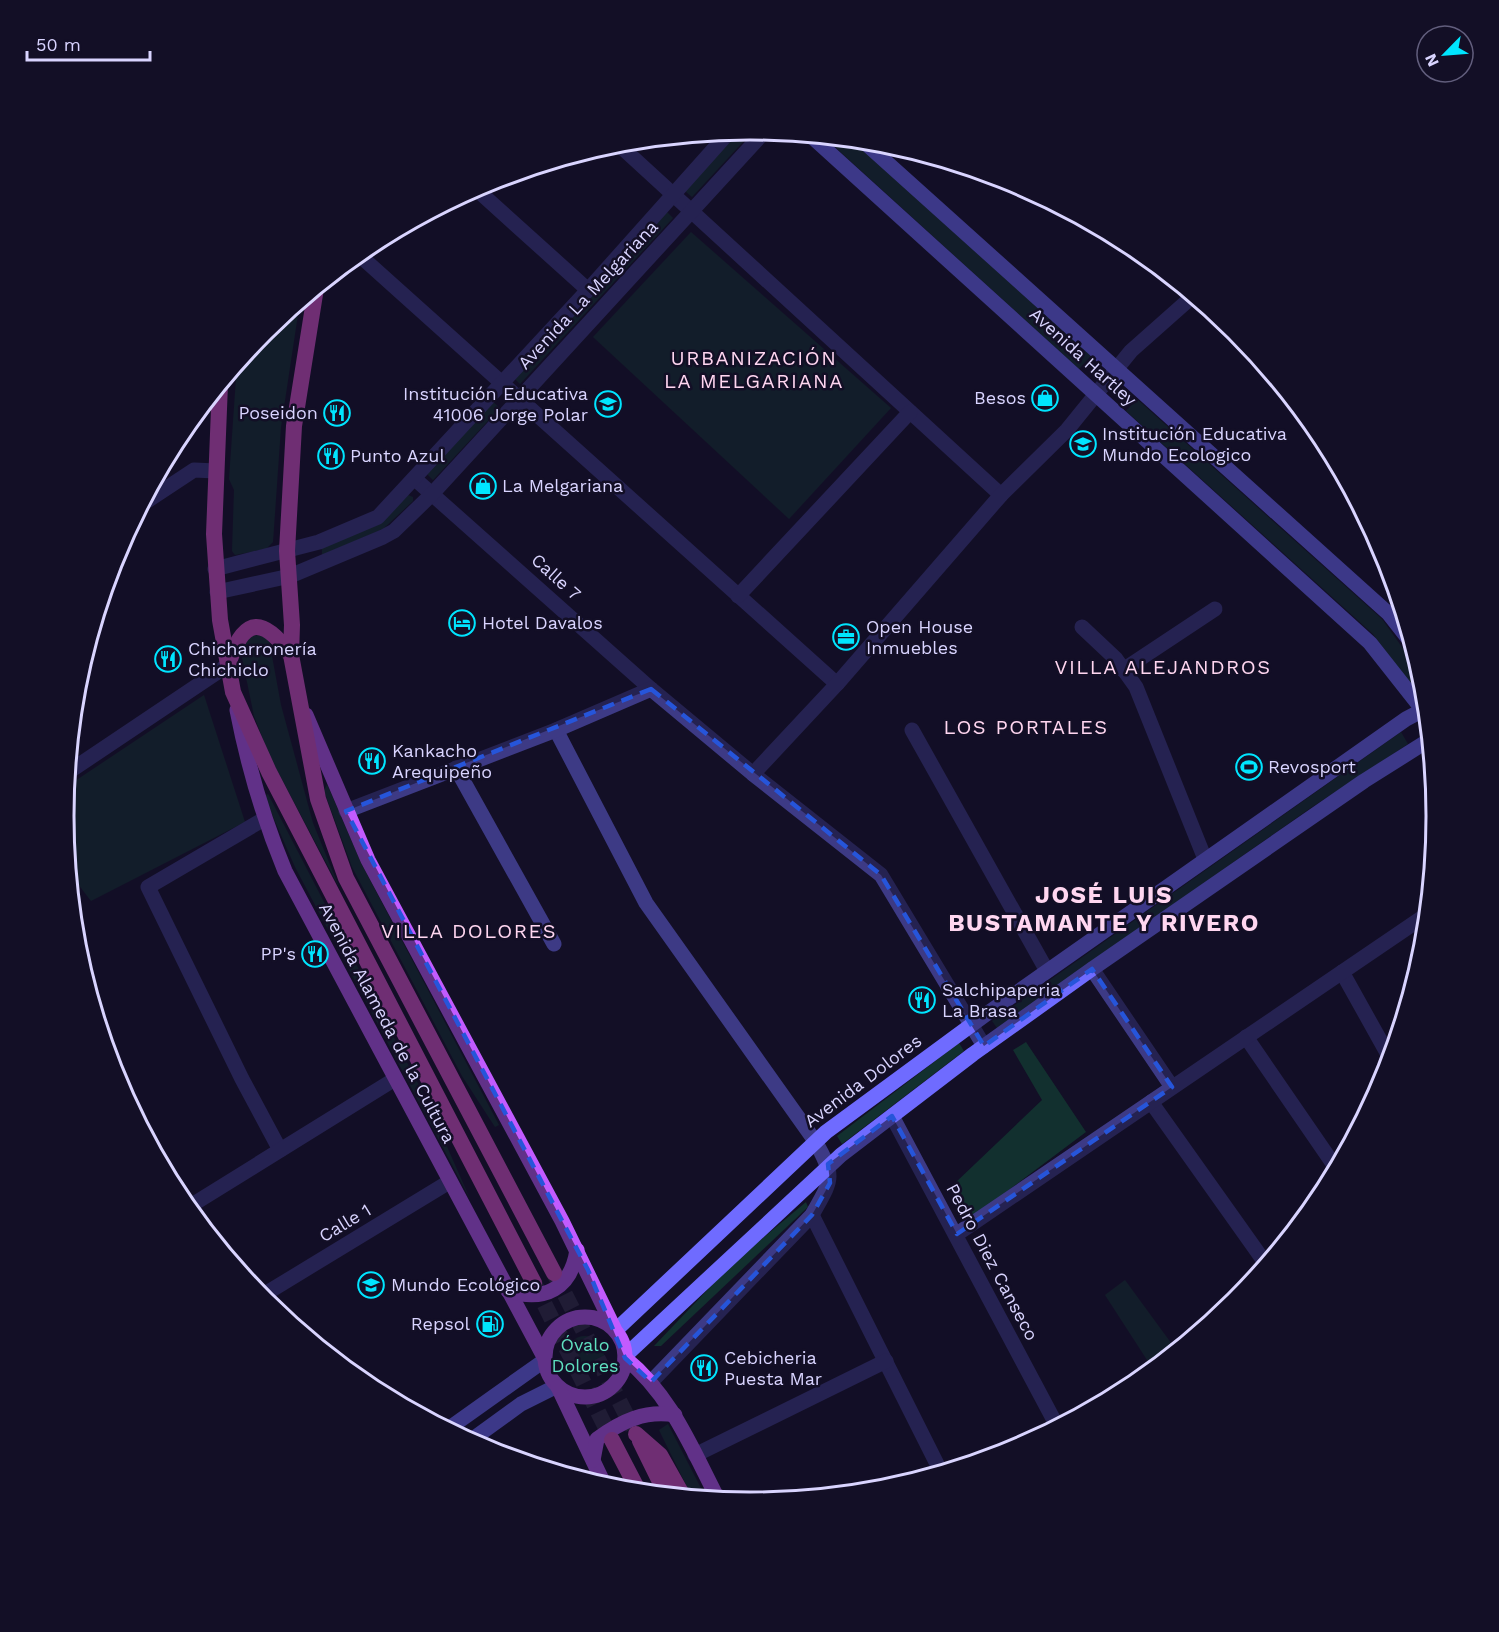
<svg xmlns="http://www.w3.org/2000/svg" width="1499" height="1632" font-family="'Work Sans',sans-serif">
<style>
.green{fill:#12302f}
.lines{fill:none;stroke-linecap:round;stroke-linejoin:round}
.trunk-tunnel{stroke:#312d47;stroke-width:16;stroke-dasharray:16 8;stroke-linecap:butt}
.minor{stroke:#3d3a85;stroke-width:15}
.tertiary{stroke:#3d3a85;stroke-width:15}
.secondary{stroke:#6f6bff;stroke-width:15}
.primary{stroke:#c25bff;stroke-width:15}
.trunk{stroke:#e055d1;stroke-width:16}
.marked{fill:none;stroke:#2655da;stroke-width:4.5;stroke-dasharray:12 8;stroke-linejoin:round}
.labels{text-anchor:middle;stroke-width:5;stroke-linejoin:round;paint-order:stroke}
.street-label{font-size:18px;fill:#d9d4ff;stroke:#130f26}
.poi-label{font-size:18px;fill:#d9d4ff;stroke:#130f26;text-anchor:start}
.park-label{font-size:18px;fill:#5fe0c0;stroke:#130f26}
.neighbourhood-label{font-size:20px;letter-spacing:1.5px;fill:#ffd6f0;stroke:#130f26}
.district-label{font-size:24px;font-weight:bold;letter-spacing:1.5px;fill:#ffd6f0;stroke:#130f26}
.rim{fill:none;stroke:#d9d4ff;stroke-width:3}
</style>
<rect width="100%" height="100%" fill="#130f26"/>
<g class="green">
<polygon points="741,130 754,130 692,197 685,191"/>
<polygon points="824,137 850,139 1091,356 1079,369"/>
<polygon points="667,212 673,218 520,384 514,378"/>
<polygon points="691,232 891,408 789,519 593,337"/>
<polygon points="300,301 281,427 273,542 266,549 235,555 232,551 234,490 229,479 237,364 264,330"/>
<polygon points="1137,399 1382,619 1419,671 1423,688 1418,691 1414,689 1373,634 1126,411"/>
<polygon points="493,402 500,408 433,480 427,474"/>
<polygon points="408,495 413,497 413,501 383,529 322,555 322,547"/>
<polygon points="260,635 269,640 281,705 313,823 339,887 270,757 254,716 240,648 246,637"/>
<polygon points="204,695 245,822 91,901 68,871 63,816 66,787"/>
<polygon points="1401,732 1408,744 1309,809 997,1028 992,1021"/>
<polygon points="327,784 361,863 499,1125 495,1127 462,1076 352,867 324,791"/>
<polygon points="268,794 427,1101 470,1199 295,867 264,796"/>
<polygon points="1026,1042 1086,1132 970,1219 954,1184 1042,1100 1013,1050"/>
<polygon points="959,1043 964,1051 842,1144 837,1136"/>
<polygon points="806,1202 808,1207 661,1346 654,1346 734,1262"/>
<polygon points="1125,1280 1174,1347 1149,1363 1105,1295"/>
<circle cx="585" cy="1355" r="19"/>
<polygon points="668,1424 706,1498 692,1497 659,1430"/>
</g>
<g class="lines">
<g class="trunk-tunnel">
<polyline points="554,1273 633,1428"/>
<polyline points="534,1283 612,1440"/>
</g>
<g class="minor">
<polyline points="617,143 1001,495"/>
<polyline points="475,188 588,290"/>
<polyline points="358,254 837,684"/>
<polyline points="415,479 651,689 753,774 881,875 984,1046"/>
<polyline points="141,505 194,470 216,471"/>
<polyline points="738,596 910,412"/>
<polyline points="1082,627 1116,659 1136,687 1205,859"/>
<polyline points="1123,670 1215,609"/>
<path d="M 556,730 L 646,903 L 815,1141 C 836,1178 832,1179 812,1215 L 651,1382"/>
<polyline points="912,730 1047,971"/>
<polyline points="456,768 554,944"/>
<polyline points="67,773 228,665"/>
<polyline points="753,774 837,684 1001,495 1067,430 1131,351 1193,296"/>
<polyline points="346,811 556,730 651,689"/>
<polyline points="264,819 148,887 242,1079 280,1150"/>
<polyline points="1092,969 1172,1087"/>
<polyline points="1342,972 1390,1058"/>
<polyline points="1246,1037 1336,1168"/>
<polyline points="1151,1102 1266,1264"/>
<polyline points="187,1208 395,1079"/>
<polyline points="812,1215 941,1472"/>
<polyline points="957,1234 1426,915"/>
<polyline points="260,1297 449,1182"/>
<polyline points="695,1455 886,1361"/>
</g>
<g class="tertiary">
<polyline points="215,569 319,542 378,517 588,290 730,131"/>
<polyline points="217,592 290,576 383,537 394,531 432,494 765,131"/>
<polyline points="892,1116 1057,1426"/>
</g>
<g class="secondary">
<polyline points="810,135 1370,643 1426,714"/>
<polyline points="863,141 1389,614 1411,642"/>
<polyline points="616,1330 826,1132 985,1015 1406,719 1425,709"/>
<polyline points="626,1355 841,1155 973,1054 1092,969 1364,781 1429,740"/>
<polyline points="448,1429 545,1360"/>
<polyline points="470,1441 521,1404 557,1386"/>
</g>
<g class="primary">
<path d="M 237,710 C 248,767 263,818 285,871 L 544,1357"/>
<polyline points="306,715 368,860 562,1221 614,1328"/>
<path d="M 508,1291 C 545,1302 571,1289 577,1250"/>
<circle cx="585" cy="1357" r="40"/>
<path d="M 625,1358 C 671,1395 692,1449 718,1499"/>
<polyline points="558,1387 605,1486"/>
<path d="M 593,1460 L 597,1439 C 622,1421 645,1410 675,1415"/>
</g>
<g class="trunk">
<polyline points="316,288 294,426 287,551 292,625 291,655 318,799 346,878 554,1273"/>
<polyline points="220,384 214,534 220,620 233,692 269,772 534,1283"/>
<path d="M 229,662 C 245,615 264,618 291,655"/>
<polyline points="636,1434 660,1455 683,1496"/>
<polyline points="612,1440 639,1492"/>
<polyline points="640,1441 666,1494"/>
</g>
</g>
<path d="M0 0H1499V1632H0ZM 651,689 L 881,875 L 984,1046 L 1092,969 L 1172,1087 L 957,1234 L 892,1116 L 828,1164 L 830,1183 L 812,1215 L 651,1382 L 625,1358 L 588,1270 L 346,811 Z" fill="#130f26" fill-opacity=".55" fill-rule="evenodd"/>
<path class="marked" d="M 651,689 L 881,875 L 984,1046 L 1092,969 L 1172,1087 L 957,1234 L 892,1116 L 828,1164 L 830,1183 L 812,1215 L 651,1382 L 625,1358 L 588,1270 L 346,811 Z"/>
<defs>
<g id="shop-ring" transform="scale(1.35)"><circle r="9.5" fill="#130f26" stroke="#00e5ff" stroke-width="1.5"/><path d="M-5-2.5h2.3a2.7 3.5 0 0 1 5.4 0H5L5.5 6h-11ZM-1.5-2.5h3a1.5 2.3 0 0 0-3 0Z" fill="#00e5ff"/></g>
<g id="school-ring" transform="scale(1.35)"><circle r="9.5" fill="#130f26" stroke="#00e5ff" stroke-width="1.5"/><path d="M0-5L7-2L0 1L-7-2ZM-4 1L0 2.5L4 1V4Q0 6-4 4Z" fill="#00e5ff"/></g>
<g id="restaurant-ring" transform="scale(1.35)"><circle r="9.5" fill="#130f26" stroke="#00e5ff" stroke-width="1.5"/><path d="M-5-6h1v4h1v-4h1v4h1v-4h1v5L-1.5 .5V6h-2V.5L-5-1ZM5-6V6H3V1.5H1.5Q1.5-4 5-6Z" fill="#00e5ff"/></g>
<g id="hotel-ring" transform="scale(1.35)"><circle r="9.5" fill="#130f26" stroke="#00e5ff" stroke-width="1.5"/><path d="M-6-4.5h1.5V1H6V5H4.5V3h-9V5H-6ZM-4 0a1.8 1.8 0 1 1 3.6 0ZM.5 0V-2.5h3Q6-2.5 6 0Z" fill="#00e5ff"/></g>
<g id="office-ring" transform="scale(1.35)"><circle r="9.5" fill="#130f26" stroke="#00e5ff" stroke-width="1.5"/><path d="M-6-3h4V-5.5h4V-3h4V5H-6ZM-1-4.5V-3h2v-1.5ZM-6 0V1H6V0Z" fill="#00e5ff"/></g>
<g id="stadium-ring" transform="scale(1.35)"><circle r="9.5" fill="#130f26" stroke="#00e5ff" stroke-width="1.5"/><path d="M0-5a6.5 5 0 1 0 0 10a6.5 5 0 1 0 0-10ZM-3.5-1.8h7v3.6h-7Z" fill="#00e5ff"/></g>
<g id="fuel-ring" transform="scale(1.35)"><circle r="9.5" fill="#130f26" stroke="#00e5ff" stroke-width="1.5"/><path d="M-5.5-6h7V0h2V4h1.3V-2.5L3-4.5l.8-.8L6-3V5H2.5V1h-1V6h-7ZM-4.2-4.7v3.2H.2V-4.7Z" fill="#00e5ff"/></g>
</defs>
<g fill-rule="evenodd">
<use href="#shop-ring" x="1045" y="398"/>
<use href="#school-ring" x="608" y="404"/>
<use href="#restaurant-ring" x="337" y="413"/>
<use href="#school-ring" x="1083" y="444"/>
<use href="#restaurant-ring" x="331" y="456"/>
<use href="#shop-ring" x="483" y="486"/>
<use href="#hotel-ring" x="462" y="623"/>
<use href="#office-ring" x="846" y="637"/>
<use href="#restaurant-ring" x="168" y="659"/>
<use href="#restaurant-ring" x="372" y="761"/>
<use href="#stadium-ring" x="1249" y="767"/>
<use href="#restaurant-ring" x="315" y="954"/>
<use href="#restaurant-ring" x="922" y="1000"/>
<use href="#school-ring" x="371" y="1285"/>
<use href="#fuel-ring" x="490" y="1324"/>
<use href="#restaurant-ring" x="704" y="1368"/>
</g>
<g class="labels">
<g class="street-label">
<text transform="translate(588 295) rotate(-47)" y="6">Avenida La Melgariana</text>
<text transform="translate(1083 357) rotate(42)" y="6">Avenida Hartley</text>
<text transform="translate(556 577) rotate(42)" y="6">Calle 7</text>
<text transform="translate(387 1023) rotate(62)" y="6">Avenida Alameda de la Cultura</text>
<text transform="translate(863 1081) rotate(-37)" y="6">Avenida Dolores</text>
<text transform="translate(345 1223) rotate(-31)" y="6">Calle 1</text>
<text transform="translate(992 1262) rotate(62)" y="6">Pedro Diez Canseco</text>
</g>
<g class="poi-label">
<text x="588" y="400" text-anchor="end">Institución Educativa<tspan x="588" dy="21">41006 Jorge Polar</tspan></text>
<text x="1026" y="404" text-anchor="end">Besos</text>
<text x="318" y="419" text-anchor="end">Poseidon</text>
<text x="1102" y="440">Institución Educativa<tspan x="1102" dy="21">Mundo Ecologico</tspan></text>
<text x="350" y="462">Punto Azul</text>
<text x="502" y="492">La Melgariana</text>
<text x="482" y="629">Hotel Davalos</text>
<text x="866" y="633">Open House<tspan x="866" dy="21">Inmuebles</tspan></text>
<text x="188" y="655">Chicharronería<tspan x="188" dy="21">Chichiclo</tspan></text>
<text x="392" y="757">Kankacho<tspan x="392" dy="21">Arequipeño</tspan></text>
<text x="1268" y="773">Revosport</text>
<text x="296" y="960" text-anchor="end">PP's</text>
<text x="942" y="996">Salchipaperia<tspan x="942" dy="21">La Brasa</tspan></text>
<text x="391" y="1291">Mundo Ecológico</text>
<text x="470" y="1330" text-anchor="end">Repsol</text>
<text x="724" y="1364">Cebicheria<tspan x="724" dy="21">Puesta Mar</tspan></text>
</g>
<g class="park-label">
<text x="585" y="1351">Óvalo<tspan x="585" dy="21">Dolores</tspan></text>
</g>
<g class="neighbourhood-label">
<text x="754" y="365">URBANIZACIÓN<tspan x="754" dy="23">LA MELGARIANA</tspan></text>
<text x="1163" y="674">VILLA ALEJANDROS</text>
<text x="1026" y="734">LOS PORTALES</text>
<text x="469" y="938">VILLA DOLORES</text>
</g>
<g class="district-label">
<text x="1104" y="903">JOSÉ LUIS<tspan x="1104" dy="28">BUSTAMANTE Y RIVERO</tspan></text>
</g>
</g>
<path d="M0 0H1499V1632H0ZM74 816a676 676 0 1 1 1352 0a676 676 0 1 1-1352 0Z" fill="#130f26" fill-rule="evenodd"/>
<path class="rim" d="M74 816a676 676 0 1 1 1352 0a676 676 0 1 1-1352 0Z"/>
<g transform="translate(1445 54) rotate(245)"><circle r="28" fill="#130f26" stroke="#625e7d" stroke-width="1.5"/>
<path d="M0-4.5L10 22L0 15L-10 22Z" fill="#00e5ff"/>
<text y="-9" font-size="16" font-weight="bold" text-anchor="middle" fill="#d9d4ff">N</text>
</g>
<path d="M27 51v9h123v-9" fill="none" stroke="#d9d4ff" stroke-width="3"/>
<text x="36" y="51" font-size="18" fill="#d9d4ff" stroke="#130f26" stroke-width="4.5" paint-order="stroke">50 m</text>
</svg>
